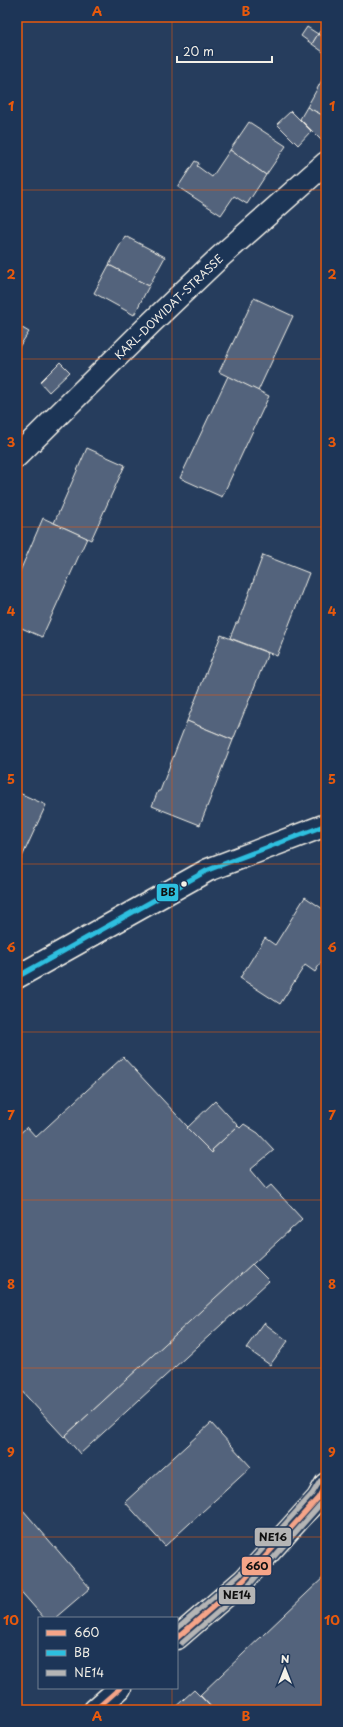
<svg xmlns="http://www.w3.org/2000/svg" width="343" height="1727" font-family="'Playpen Sans',sans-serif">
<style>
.building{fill:#52647b;stroke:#f4f1e8}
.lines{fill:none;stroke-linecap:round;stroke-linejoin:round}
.street-casing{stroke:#f4f1e8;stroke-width:25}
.secondary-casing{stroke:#f4f1e8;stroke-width:25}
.street{stroke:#1d3557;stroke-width:22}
.secondary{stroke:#1d3557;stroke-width:22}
.bus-1-casing{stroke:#1d3557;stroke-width:8}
.bus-2-casing{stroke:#1d3557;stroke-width:8}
.bus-3-casing{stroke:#1d3557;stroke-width:8}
.bus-4-casing{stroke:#1d3557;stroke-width:8}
.bus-1{stroke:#f5a488;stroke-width:5}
.bus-2{stroke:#2dbfdf;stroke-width:5}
.bus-3{stroke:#b5b5b5;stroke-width:5}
.bus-4{stroke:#b5b5b5;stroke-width:5}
.grid{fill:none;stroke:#e8590c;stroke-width:1;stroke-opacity:0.55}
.bus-dot{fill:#f4f1e8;stroke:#1d3557;stroke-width:1.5}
.labels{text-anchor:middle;stroke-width:3.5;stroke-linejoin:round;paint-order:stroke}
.street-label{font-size:11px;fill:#f4f1e8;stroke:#1d3557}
.line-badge{stroke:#1d3557;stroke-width:1.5}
.pale-badge-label{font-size:11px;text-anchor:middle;font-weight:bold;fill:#111}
.neatline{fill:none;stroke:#e8590c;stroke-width:1.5}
.grid-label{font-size:13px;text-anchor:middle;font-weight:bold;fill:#e8590c}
</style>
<rect width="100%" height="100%" fill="#263d5d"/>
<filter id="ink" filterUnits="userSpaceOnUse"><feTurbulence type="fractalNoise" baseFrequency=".025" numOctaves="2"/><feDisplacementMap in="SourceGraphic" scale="8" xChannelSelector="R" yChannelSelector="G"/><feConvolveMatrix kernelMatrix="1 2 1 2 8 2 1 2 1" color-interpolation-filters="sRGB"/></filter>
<g filter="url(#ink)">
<g class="building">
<polygon points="326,22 326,39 318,34"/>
<polygon points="307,27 318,34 312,44 301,36"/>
<polygon points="318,34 326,39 326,54 312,44"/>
<polygon points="326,73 326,117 307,107"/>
<polygon points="307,107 326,117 326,131 321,140 300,119"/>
<polygon points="291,111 311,131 298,145 277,124"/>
<polygon points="249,122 286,146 266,175 230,150"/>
<polygon points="230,150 266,175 247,204 234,196 221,215 178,187 195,161 199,163 197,166 212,177"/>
<polygon points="125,236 165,257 149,286 109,265"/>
<polygon points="109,265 149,286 134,315 94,293"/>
<polygon points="254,298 293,316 258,391 219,372"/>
<polygon points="17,325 29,332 19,347 17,346"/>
<polygon points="60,362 70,372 49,392 40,382"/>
<polygon points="228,376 269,396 222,497 180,478"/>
<polygon points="17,398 23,402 17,411"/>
<polygon points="87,448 125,465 91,540 54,523"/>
<polygon points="43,518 87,538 42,637 17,626 17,578"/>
<polygon points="263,555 309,573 277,656 230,638 236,623 238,623"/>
<polygon points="221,635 268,653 233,740 187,721"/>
<polygon points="187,721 233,740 200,825 152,806 158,791 160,791"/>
<polygon points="17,792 46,805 17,868"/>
<polygon points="305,897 326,911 326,954 315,972 305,965 280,1004 240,978 265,938 275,945"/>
<polygon points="123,1057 212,1153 213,1151 212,1150 238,1126 240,1128 244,1124 258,1133 274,1150 250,1170 266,1189 271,1185 302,1219 64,1437 17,1386 17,1136 27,1127 36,1137"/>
<polygon points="215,1101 238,1126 212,1150 213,1151 212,1153 187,1128"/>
<polygon points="252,1264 269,1281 80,1454 65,1436"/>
<polygon points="264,1323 288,1341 270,1365 246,1348"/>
<polygon points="211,1423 251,1467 165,1546 125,1502"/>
<polygon points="17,1503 90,1588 55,1618 44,1618 17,1587"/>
<polygon points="326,1575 326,1710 214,1710 200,1695"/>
<polygon points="194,1690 214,1710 174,1710 173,1709"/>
</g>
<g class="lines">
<g class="street-casing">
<g id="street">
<polyline points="17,456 151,323 220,257 326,163"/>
<polyline points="17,977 208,870 326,825"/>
</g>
</g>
<g class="secondary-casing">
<g id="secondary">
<polyline points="177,1638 244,1580 318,1498 326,1484"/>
<polyline points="95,1710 120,1688"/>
</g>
</g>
<use href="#street" class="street"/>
<use href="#secondary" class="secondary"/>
<g class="bus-1-casing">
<g id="bus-1">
<polyline points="177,1638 244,1580 318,1498 326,1484"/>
<polyline points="95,1710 120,1688"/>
</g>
</g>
<g class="bus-2-casing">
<polyline id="bus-2" points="17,977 208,870 326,825"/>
</g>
<g class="bus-3-casing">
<polyline id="bus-3" points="182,1643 249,1585 326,1498"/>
</g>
<g class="bus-4-casing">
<polyline id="bus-4" points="177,1629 239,1575 312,1494 320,1481"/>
</g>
<use href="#bus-1" class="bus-1"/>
<use href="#bus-2" class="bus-2"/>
<use href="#bus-3" class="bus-3"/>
<use href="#bus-4" class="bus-4"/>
</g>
</g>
<path class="grid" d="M 172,17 L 172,1618M 17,190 L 326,190M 17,359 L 326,359M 17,527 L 326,527M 17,695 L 326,695M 17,864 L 326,864M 17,1032 L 326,1032M 17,1200 L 326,1200M 17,1368 L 326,1368M 17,1537 L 326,1537M 172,1688 L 172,1710"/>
<circle class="bus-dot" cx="184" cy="884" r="3.5"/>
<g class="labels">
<g class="street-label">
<text transform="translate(169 307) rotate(-44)" y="4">KARL-DOWIDAT-STRASSE</text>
</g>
</g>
<g class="line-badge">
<rect x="156" y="883" width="23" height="19" rx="4" fill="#2dbfdf"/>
<rect x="254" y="1527" width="38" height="20" rx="4" fill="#b5b5b5"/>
<rect x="241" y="1556" width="31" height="20" rx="4" fill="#f5a488"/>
<rect x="218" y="1586" width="38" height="19" rx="4" fill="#b5b5b5"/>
</g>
<g class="pale-badge-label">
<text x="168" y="896">BB</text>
<text x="273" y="1541">NE16</text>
<text x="257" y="1570">660</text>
<text x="237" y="1599">NE14</text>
</g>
<rect width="343" height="1727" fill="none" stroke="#1d3557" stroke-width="44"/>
<rect x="38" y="1617" width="140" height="72" fill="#1d3557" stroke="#738091"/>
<rect x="46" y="1630" width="20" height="6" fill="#f5a488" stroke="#738091"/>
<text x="74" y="1637" font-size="12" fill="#f4f1e8">660</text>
<rect x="46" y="1650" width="20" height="6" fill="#2dbfdf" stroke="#738091"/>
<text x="74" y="1657" font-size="12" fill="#f4f1e8">BB</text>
<rect x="46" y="1670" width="20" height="6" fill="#b5b5b5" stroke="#738091"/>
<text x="74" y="1677" font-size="12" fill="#f4f1e8">NE14</text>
<g transform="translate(285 1669)" stroke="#1d3557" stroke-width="3" paint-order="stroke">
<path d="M0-3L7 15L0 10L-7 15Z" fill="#f4f1e8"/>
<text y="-6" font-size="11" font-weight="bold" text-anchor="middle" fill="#f4f1e8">N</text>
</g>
<path d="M177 56v6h95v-6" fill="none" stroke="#f4f1e8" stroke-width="2"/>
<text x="183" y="56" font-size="12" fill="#f4f1e8" stroke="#1d3557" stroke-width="3" paint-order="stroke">20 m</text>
<rect x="22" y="22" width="299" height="1683" class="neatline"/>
<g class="grid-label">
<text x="97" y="16">A</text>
<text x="246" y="16">B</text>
<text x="11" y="111">1</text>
<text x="332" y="111">1</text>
<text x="11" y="279">2</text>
<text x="332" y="279">2</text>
<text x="11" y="447">3</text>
<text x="332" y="447">3</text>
<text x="11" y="616">4</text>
<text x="332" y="616">4</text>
<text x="11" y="784">5</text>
<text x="332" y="784">5</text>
<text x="11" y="952">6</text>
<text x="332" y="952">6</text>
<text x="11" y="1120">7</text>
<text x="332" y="1120">7</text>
<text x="11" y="1289">8</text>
<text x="332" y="1289">8</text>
<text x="11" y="1457">9</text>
<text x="332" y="1457">9</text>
<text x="11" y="1625">10</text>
<text x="332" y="1625">10</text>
<text x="97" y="1721">A</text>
<text x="246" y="1721">B</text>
</g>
</svg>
